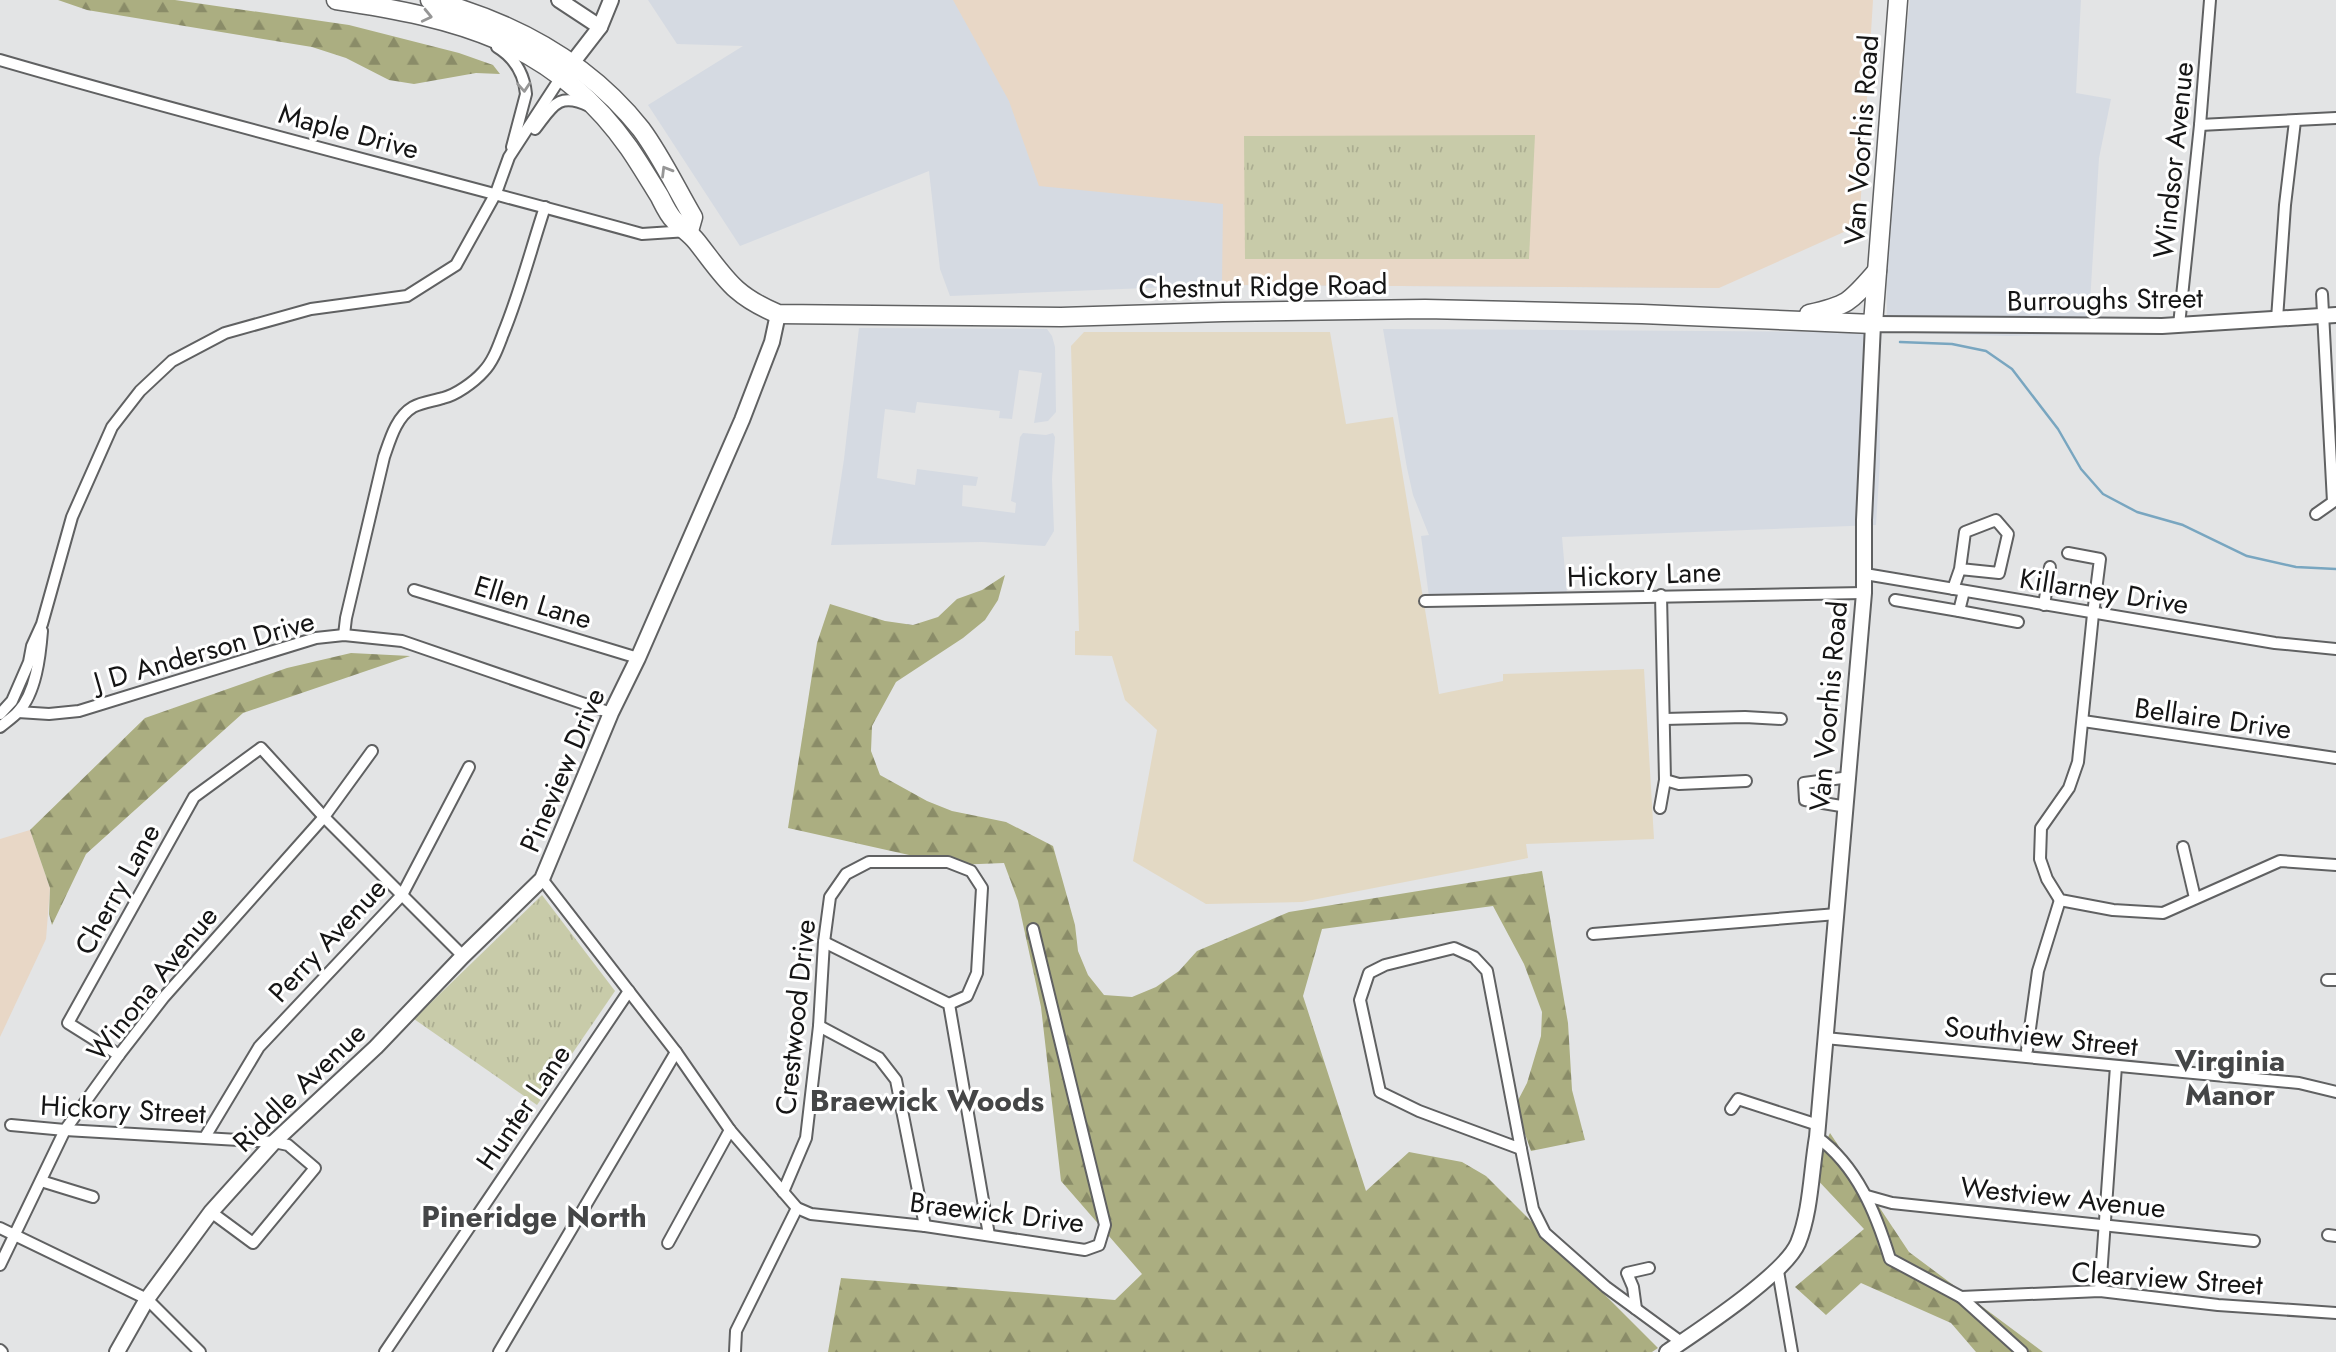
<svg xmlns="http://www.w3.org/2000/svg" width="2336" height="1352" font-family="Jost,sans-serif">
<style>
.built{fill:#d5dae2}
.industrial{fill:#e3d9c4}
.medical{fill:#e8d7c6}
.grass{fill:url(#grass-tufts)}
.forest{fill:url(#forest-firs)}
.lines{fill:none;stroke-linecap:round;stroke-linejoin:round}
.stream{stroke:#79a6c0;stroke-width:2.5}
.minor-casing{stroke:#606162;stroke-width:14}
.tertiary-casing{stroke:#606162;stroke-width:18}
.primary-casing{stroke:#606162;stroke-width:21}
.minor{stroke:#fff;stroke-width:10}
.tertiary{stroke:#fff;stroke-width:14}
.primary{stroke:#fff;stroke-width:18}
.oneway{stroke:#969696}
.labels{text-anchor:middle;stroke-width:6;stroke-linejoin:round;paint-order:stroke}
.street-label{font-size:28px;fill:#151515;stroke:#fff}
.neighbourhood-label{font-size:30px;font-weight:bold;fill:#454647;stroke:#fff}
</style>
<defs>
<pattern id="grass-tufts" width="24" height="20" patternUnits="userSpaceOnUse" patternTransform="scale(1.75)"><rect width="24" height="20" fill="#c8cba9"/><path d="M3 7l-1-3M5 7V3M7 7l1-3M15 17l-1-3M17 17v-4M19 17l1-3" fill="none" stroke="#abad91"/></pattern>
<pattern id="forest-firs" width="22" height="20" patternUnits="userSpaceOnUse" patternTransform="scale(1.75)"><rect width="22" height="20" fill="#abae81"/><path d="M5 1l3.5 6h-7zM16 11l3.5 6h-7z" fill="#8a8c68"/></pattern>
</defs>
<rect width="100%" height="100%" fill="#e3e4e5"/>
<g class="built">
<polygon points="648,0 1862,0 1719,288 1222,285 950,296 940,269 929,171 740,246 648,105 743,46 677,44"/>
<polygon points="1910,0 2081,0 2076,93 2111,99 2099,158 2088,334 2009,336 1887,332 1886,241 1895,126"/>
<polygon points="859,328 1047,329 1052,336 1055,347 1056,412 1048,421 1034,423 1042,373 1019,370 1012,419 999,418 1000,411 917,402 915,413 885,409 877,478 915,485 917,469 978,477 976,486 963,485 962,506 1015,513 1016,503 1011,501 1020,437 1023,433 1046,435 1053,433 1055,437 1052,479 1054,531 1045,546 982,542 831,545 844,459"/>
<polygon points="1383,329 1879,332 1880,461 1876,525 1562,537 1567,594 1429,597 1421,536 1429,535 1413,495 1407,468"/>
</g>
<polygon class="industrial" points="1084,332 1330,332 1346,424 1393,417 1439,694 1503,681 1503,674 1644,669 1654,839 1526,844 1528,858 1302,902 1206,904 1133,861 1157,730 1125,700 1112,656 1075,655 1075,631 1079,631 1071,346"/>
<g class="medical">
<polygon points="953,0 1873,0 1860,212 1855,227 1719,288 1222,285 1223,204 1039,186 1009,101"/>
<polygon points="30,830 50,888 46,939 0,1037 0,839"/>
</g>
<g class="grass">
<polygon points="1535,135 1529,259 1245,259 1244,136"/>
<polygon points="542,895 615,991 537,1105 414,1019"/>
</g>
<g class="forest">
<polygon points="58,0 175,0 349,25 459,53 493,65 500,74 476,73 414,84 389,80 346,58 312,47 87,10"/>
<polygon points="1005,575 998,600 985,620 963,638 896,682 872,726 871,751 880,775 927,801 952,811 1006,822 1053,846 1075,925 1078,951 1088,975 1104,995 1132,997 1156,987 1179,971 1197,951 1289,912 1542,871 1568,1023 1572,1090 1585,1140 1531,1151 1515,1106 1527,1083 1541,1036 1542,1012 1524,964 1493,906 1322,929 1303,996 1366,1191 1409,1152 1462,1162 1486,1176 1658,1348 1652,1352 828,1352 841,1278 1115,1300 1142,1274 1061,1181 1041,1007 1018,901 1004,863 954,865 788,828 817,643 830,604 885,621 913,625 938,617 957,599 982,590"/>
<polygon points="351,653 410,656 243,713 86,854 52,925 49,914 50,888 30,830 145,718 287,668"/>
<polygon points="1830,1133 1909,1252 2043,1352 1976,1352 1951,1323 1861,1283 1826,1315 1795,1287 1864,1229 1811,1173"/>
</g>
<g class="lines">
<polyline class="stream" points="1900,342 1952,344 1986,351 2012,369 2058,429 2081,469 2103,494 2137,512 2183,525 2247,556 2296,567 2336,569"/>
<g class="minor-casing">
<g id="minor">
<path d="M 497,47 C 515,58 524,73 526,94 L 512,147"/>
<path d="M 0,60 C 213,122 429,175 642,234 L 688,231"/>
<polyline points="2200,125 2336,118"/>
<path d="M 535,129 C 552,107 558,91 589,106"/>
<polyline points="2277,319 2285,205 2295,121"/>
<polyline points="2179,325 2200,125 2210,0"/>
<polyline points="2316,514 2333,502 2322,294"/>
<polyline points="2068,553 2100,559 2093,614 2078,762 2069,788 2041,828 2040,859 2047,879 2060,900 2113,910 2163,913 2280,861 2336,865"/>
<polyline points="1865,574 2275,643 2336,649"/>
<polyline points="1953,589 1960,569 1999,573 2008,534 1996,520 1965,532 1960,569"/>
<polyline points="414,590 638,658"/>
<polyline points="1964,591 1959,611 2018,622"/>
<polyline points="1895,600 1959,611"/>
<polyline points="1425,601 1864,593"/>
<polyline points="2044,605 2050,567"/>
<path d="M 344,635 L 346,618 L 384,457 C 390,440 396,417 413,407 C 422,402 433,401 443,398 C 456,395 474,382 483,372 C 493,362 498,347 503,334 C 520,293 531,249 545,207"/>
<polyline points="18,712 49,714 79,711 316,638 344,635 402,641 611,713"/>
<polyline points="0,714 12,701 29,662 32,646 42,624 72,517 112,427 140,391 172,361 225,333 311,309 407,296 456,265 496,193 509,157 561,77"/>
<polyline points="1664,719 1745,717 1781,719"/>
<polyline points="2083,721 2336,758"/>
<path d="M 0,727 C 6,722 12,718 18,712 C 36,693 40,656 42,631"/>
<polyline points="1665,780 1679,784 1746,781"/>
<polyline points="1847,807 1805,800 1804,783 1850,777"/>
<polyline points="1660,808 1665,780 1661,595"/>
<polyline points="2183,847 2195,898"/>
<polyline points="542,879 676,1052 730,1130 797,1208 811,1214 925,1226 1085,1250 1099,1245 1105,1225 1033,929"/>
<polyline points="1593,934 1837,914"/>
<polyline points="824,942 949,1004 989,1235"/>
<polygon points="1454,948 1474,957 1487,971 1521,1149 1419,1111 1380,1092 1360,1000 1369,973 1385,965"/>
<polyline points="2327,980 2336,980"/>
<polyline points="819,1026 879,1058 896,1080 925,1226"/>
<polyline points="1825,1038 2299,1083 2336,1092"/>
<polyline points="2027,1050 2038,971 2060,900"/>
<polyline points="119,1055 68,1023 194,797 261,748 324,817 463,956"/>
<polyline points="1731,1109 1738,1099 1818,1125"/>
<polyline points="11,1125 65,1130 274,1142 288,1145 315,1168 253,1243 211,1212"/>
<polyline points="205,1137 259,1047 402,895 469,767"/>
<path d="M 1817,1137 C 1857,1166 1876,1213 1890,1259 L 1961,1297 L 2022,1352"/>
<polyline points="1521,1149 1533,1209 1545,1233 1606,1287 1681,1342"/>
<polyline points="41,1181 93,1197"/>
<polyline points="783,1192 806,1138 819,1026 824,942 830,897 846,874 869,862 948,862 971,871 982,888 977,973 967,996 949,1004"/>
<polyline points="1867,1196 1892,1203 2254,1241"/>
<polyline points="0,1228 147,1299 200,1352"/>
<polyline points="2328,1235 2336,1236"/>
<polyline points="668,1243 730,1130"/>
<polyline points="0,1265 65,1130 119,1055 164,997 324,817 372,751"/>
<polyline points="1778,1271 1792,1352"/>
<polyline points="2100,1291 2116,1066"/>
<polyline points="1961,1297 2100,1291 2218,1305 2336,1313"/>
<polyline points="1636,1309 1633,1287 1627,1273 1649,1268"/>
<polyline points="0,1350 2,1352"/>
<polyline points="385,1352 629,991"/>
<polyline points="499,1352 676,1052"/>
<polyline points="735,1352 736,1331 797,1208"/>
</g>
</g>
<g class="tertiary-casing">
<g id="tertiary">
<polyline points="559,0 600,27"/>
<polyline points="566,71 600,27 611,0"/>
<polyline points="117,1352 147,1299 211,1212 274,1142 376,1047 463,956 542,879 611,713 638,658 742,420 772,342 778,314"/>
<path d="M 1667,1352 C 1698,1331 1785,1274 1798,1243 C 1811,1211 1811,1172 1817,1137 L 1864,593 L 1864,520 L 1873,324 L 2162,326 L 2336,315"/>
</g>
</g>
<g class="primary-casing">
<g id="primary">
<path d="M 336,0 C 457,18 554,41 629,148 C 640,164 650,181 660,197 C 664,205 668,214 674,220 C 681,228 690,233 697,242 C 726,279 733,295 778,314 L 1061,317 L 1223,312 L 1425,309 L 1642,314 L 1873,324 L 1898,0"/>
<path d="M 430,0 C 513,22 587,61 641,129 C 661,156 676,188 693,217 L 689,231"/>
<path d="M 1809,314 C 1849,305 1850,302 1877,271"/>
</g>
</g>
<use href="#minor" class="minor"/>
<use href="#tertiary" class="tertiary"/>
<use href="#primary" class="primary"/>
</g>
<defs><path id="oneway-chevron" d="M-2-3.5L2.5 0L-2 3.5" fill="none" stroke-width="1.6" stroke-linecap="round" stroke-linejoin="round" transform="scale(1.75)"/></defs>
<g class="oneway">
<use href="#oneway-chevron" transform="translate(427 16) rotate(13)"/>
<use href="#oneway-chevron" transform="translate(524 87) rotate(86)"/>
<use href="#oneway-chevron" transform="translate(666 171) rotate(-121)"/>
</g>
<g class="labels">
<g class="street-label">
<text transform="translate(349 131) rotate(15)" y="10">Maple Drive</text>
<text transform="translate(1861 140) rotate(-86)" y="10">Van Voorhis Road</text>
<text transform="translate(2173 160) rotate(-84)" y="10">Windsor Avenue</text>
<text transform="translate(1263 286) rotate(-1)" y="10">Chestnut Ridge Road</text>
<text transform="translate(2105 299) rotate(-1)" y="10">Burroughs Street</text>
<text transform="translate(1644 574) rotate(-2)" y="10">Hickory Lane</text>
<text transform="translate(2104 591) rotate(9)" y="10">Killarney Drive</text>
<text transform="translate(533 602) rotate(17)" y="10">Ellen Lane</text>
<text transform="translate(204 651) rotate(-16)" y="10">J D Anderson Drive</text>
<text transform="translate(1828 706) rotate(-85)" y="10">Van Voorhis Road</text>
<text transform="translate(2213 718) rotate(8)" y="10">Bellaire Drive</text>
<text transform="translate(562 770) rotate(-67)" y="10">Pineview Drive</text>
<text transform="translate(117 889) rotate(-61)" y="10">Cherry Lane</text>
<text transform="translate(327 940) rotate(-47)" y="10">Perry Avenue</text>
<text transform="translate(152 983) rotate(-51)" y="10">Winona Avenue</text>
<text transform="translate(795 1017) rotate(-84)" y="10">Crestwood Drive</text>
<text transform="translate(2041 1036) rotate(6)" y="10">Southview Street</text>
<text transform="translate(299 1087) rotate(-44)" y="10">Riddle Avenue</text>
<text transform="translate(523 1107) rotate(-56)" y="10">Hunter Lane</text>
<text transform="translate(123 1109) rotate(3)" y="10">Hickory Street</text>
<text transform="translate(2063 1197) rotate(6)" y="10">Westview Avenue</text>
<text transform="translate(997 1212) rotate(7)" y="10">Braewick Drive</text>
<text transform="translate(2167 1278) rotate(4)" y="10">Clearview Street</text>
</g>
<g class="neighbourhood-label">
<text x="2230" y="1071">Virginia<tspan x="2230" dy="34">Manor</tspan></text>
<text x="927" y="1111">Braewick Woods</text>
<text x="534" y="1227">Pineridge North</text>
</g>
</g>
</svg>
